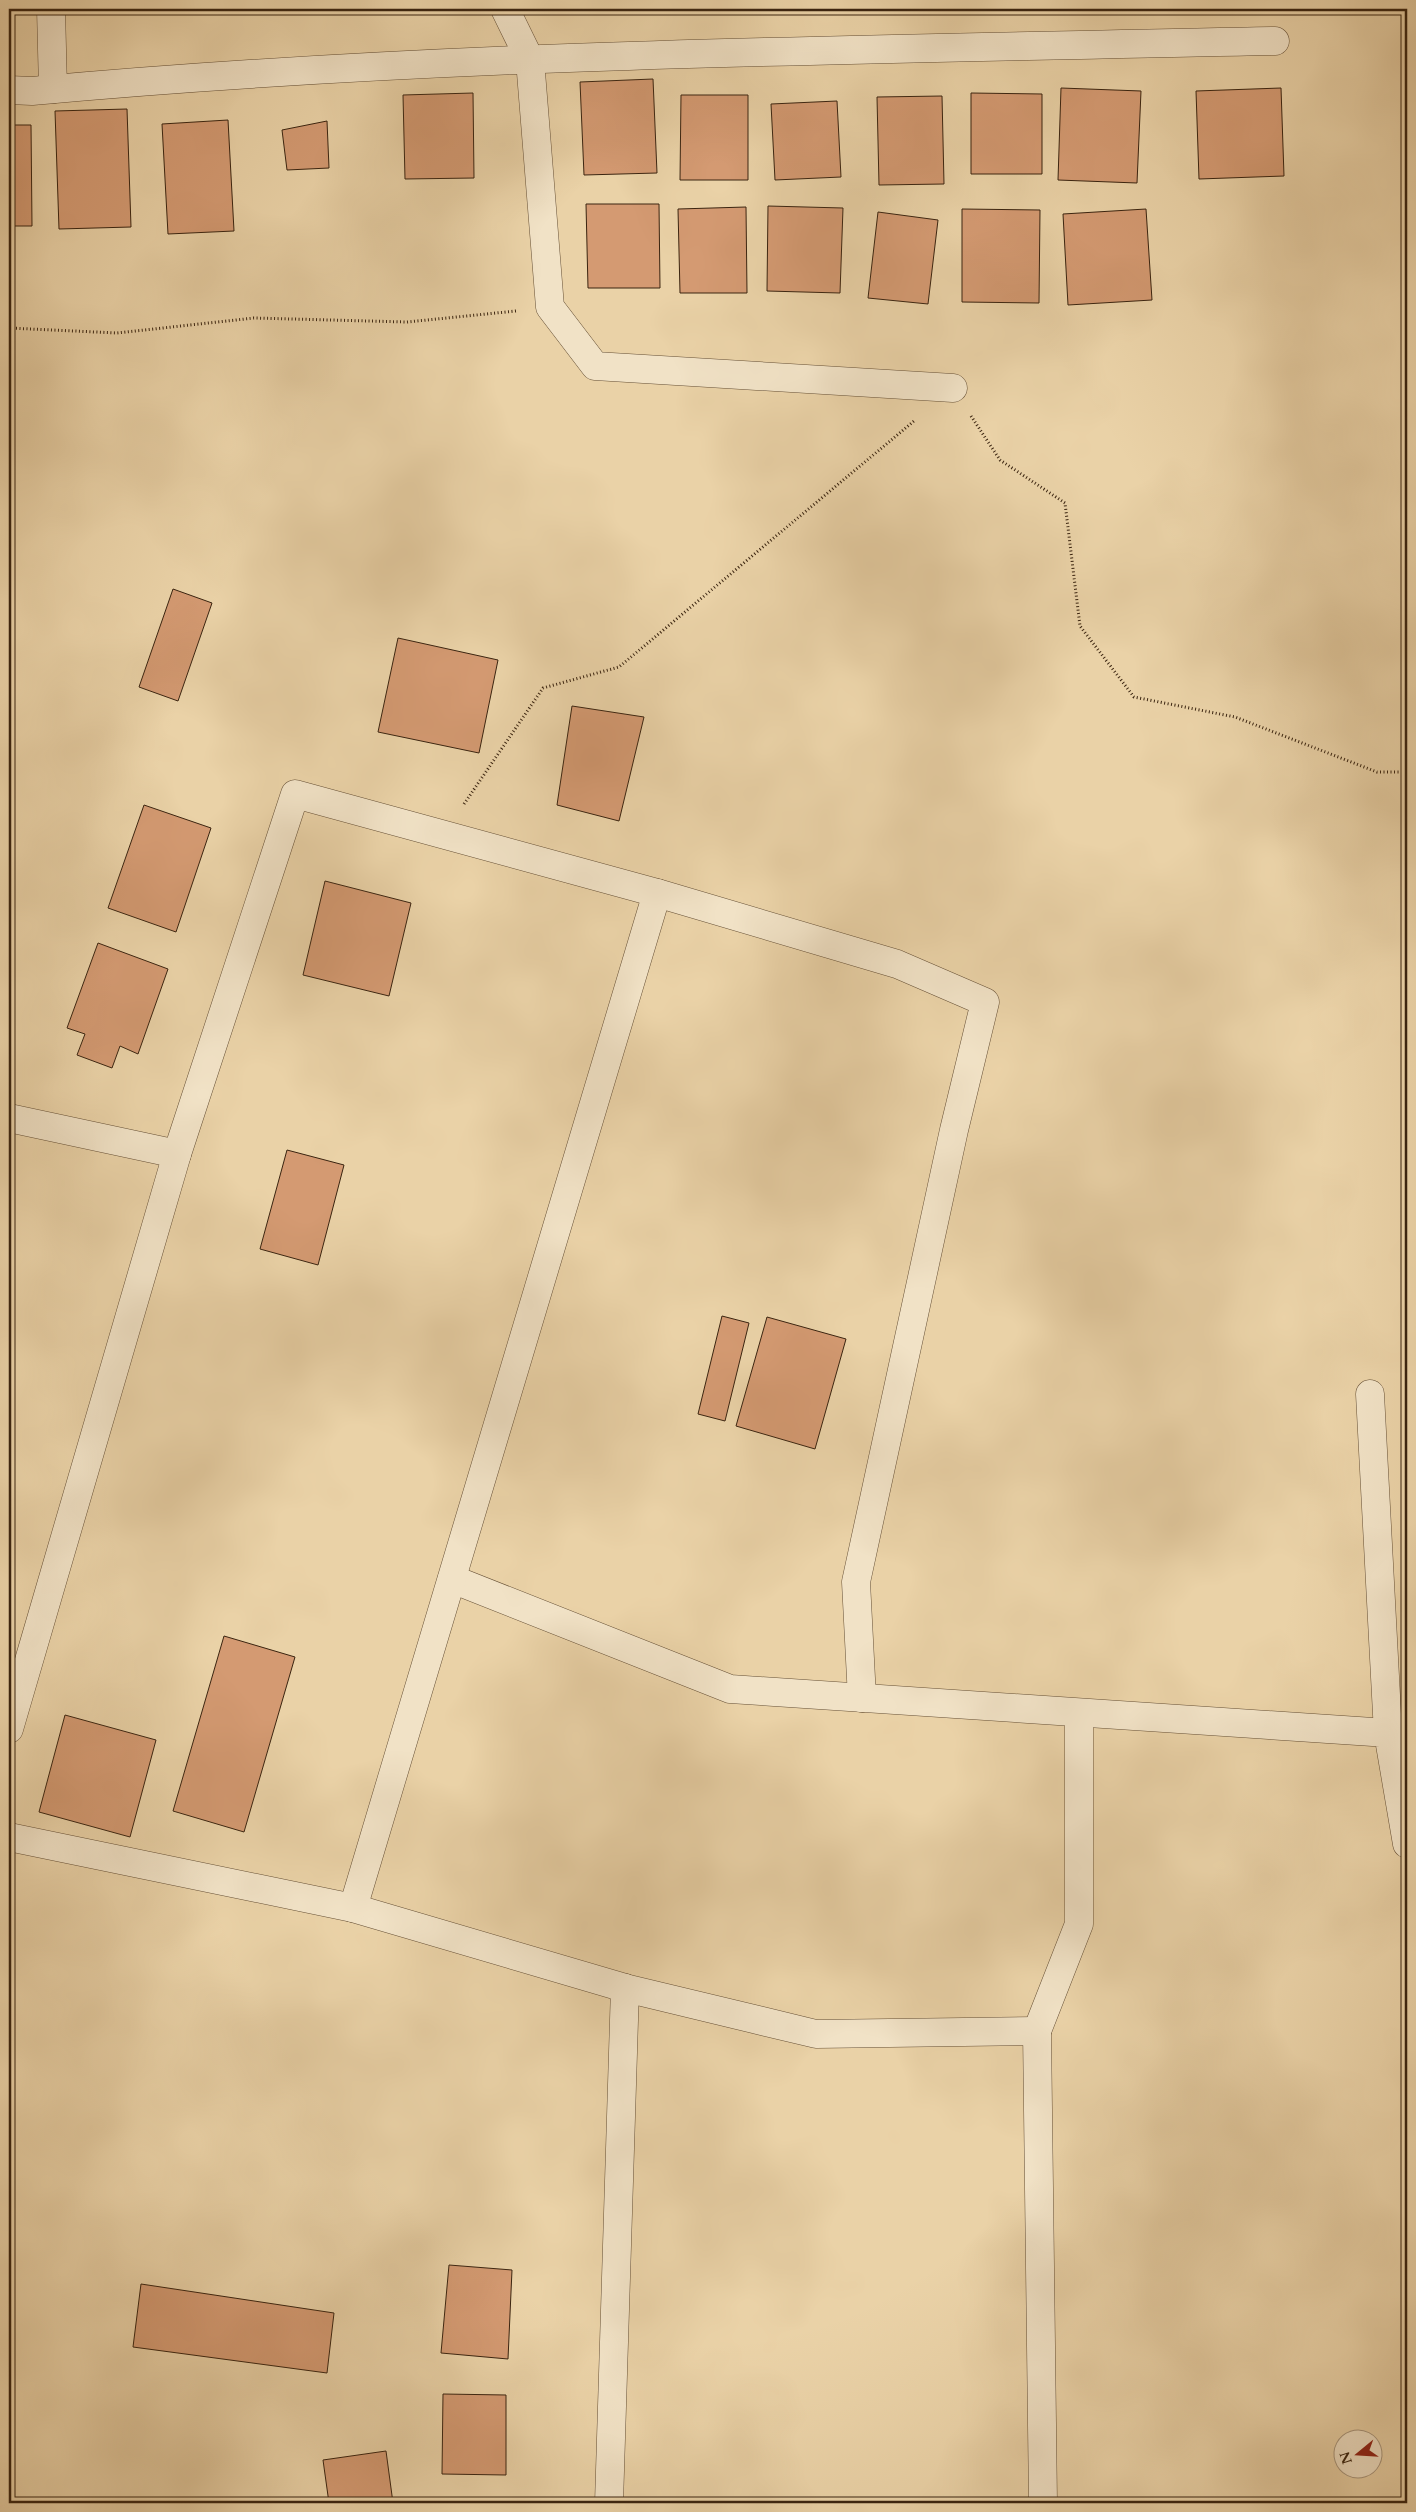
<svg xmlns="http://www.w3.org/2000/svg" width="1416" height="2512" font-family="Cardo,serif">
<style>
.building{fill:#d49a72;stroke:#3a2410}
.lines{fill:none;stroke-linecap:round;stroke-linejoin:round}
.minor-casing{stroke:#665036;stroke-width:29}
.path{stroke:#3a2410;stroke-width:3;stroke-dasharray:1 2.5;stroke-linecap:butt}
.minor{stroke:#f1e2c6;stroke-width:28}
</style>
<rect width="100%" height="100%" fill="#ead2a7"/>
<filter id="stains"><feTurbulence type="fractalNoise" baseFrequency=".004" numOctaves="4"/><feColorMatrix values="0 0 0 0 .2 0 0 0 0 .09 0 0 0 0 .02 0 0 0 .5 -.17"/></filter>
<radialGradient id="worn" r=".72"><stop offset=".6" stop-color="#630" stop-opacity="0"/><stop offset="1" stop-color="#630" stop-opacity=".3"/></radialGradient>
<g class="building">
<polygon points="653,79 657,173 584,175 580,82"/>
<polygon points="1061,88 1141,91 1137,183 1058,180"/>
<polygon points="1281,88 1284,176 1199,179 1196,91"/>
<polygon points="473,93 474,178 405,179 403,95"/>
<polygon points="971,93 1042,94 1042,174 971,174"/>
<polygon points="681,95 748,95 748,180 680,180"/>
<polygon points="942,96 944,184 879,185 877,97"/>
<polygon points="837,101 841,177 775,180 771,104"/>
<polygon points="127,109 131,227 59,229 55,111"/>
<polygon points="228,120 234,231 168,234 162,124"/>
<polygon points="327,121 329,168 287,170 282,130"/>
<polygon points="9,125 31,125 32,226 9,226"/>
<polygon points="586,204 659,204 660,288 588,288"/>
<polygon points="768,206 843,208 840,293 767,291"/>
<polygon points="746,207 747,293 680,293 678,209"/>
<polygon points="962,209 1040,210 1039,303 962,302"/>
<polygon points="1146,209 1152,300 1068,305 1063,214"/>
<polygon points="878,212 938,220 928,304 868,298"/>
<polygon points="173,589 212,603 178,701 139,687"/>
<polygon points="398,638 498,660 479,753 378,732"/>
<polygon points="572,706 644,717 619,821 557,805"/>
<polygon points="144,805 211,828 176,932 108,908"/>
<polygon points="325,881 411,903 389,996 303,975"/>
<polygon points="98,943 168,969 138,1054 120,1046 112,1068 77,1055 85,1034 67,1028"/>
<polygon points="287,1150 344,1165 318,1265 260,1249"/>
<polygon points="722,1316 749,1323 725,1421 698,1414"/>
<polygon points="767,1317 846,1339 815,1449 736,1426"/>
<polygon points="224,1636 295,1657 244,1832 173,1811"/>
<polygon points="65,1715 156,1740 130,1837 39,1812"/>
<polygon points="449,2265 512,2270 508,2359 441,2353"/>
<polygon points="141,2284 334,2313 327,2373 133,2347"/>
<polygon points="443,2394 506,2395 506,2475 442,2474"/>
<polygon points="386,2451 393,2503 329,2503 323,2460"/>
</g>
<g class="lines">
<g class="minor-casing">
<g id="minor">
<polyline points="51,9 53,89"/>
<polyline points="505,9 530,60 550,307 595,366 953,388"/>
<path d="M 9,90 L 32,91 C 445,53 860,50 1275,41"/>
<polyline points="657,893 897,964 985,1002 954,1130 856,1582 862,1698"/>
<polyline points="9,1118 177,1154"/>
<polyline points="1370,1394 1388,1733"/>
<polyline points="452,1579 730,1689 1388,1733 1407,1844"/>
<polyline points="9,1729 177,1154 295,794 657,893 353,1908 625,1988 816,2034 1037,2031 1043,2503"/>
<polyline points="9,1837 353,1908"/>
<polyline points="1037,2031 1079,1924 1079,1713"/>
<polyline points="609,2503 625,1988"/>
</g>
</g>
<g class="path">
<polyline points="9,328 117,333 254,318 407,322 516,311"/>
<polyline points="971,416 1000,460 1065,503 1080,626 1134,697 1235,717 1377,772 1407,772"/>
<polyline points="464,804 543,688 619,667 914,421"/>
</g>
<use href="#minor" class="minor"/>
</g>
<rect width="1416" height="2512" fill="none" stroke="#ead2a7" stroke-width="30"/>
<rect x="10" y="10" width="1396" height="2492" fill="none" stroke="#3a2410" stroke-width="2.5"/>
<rect x="15" y="15" width="1386" height="2482" fill="none" stroke="#3a2410"/>
<g transform="translate(1358 2454) rotate(252)"><circle r="24" fill="#f1e2c6" stroke="#a8967d"/>
<path d="M0-4L9 19L0 12L-9 19Z" fill="#8f2418"/>
<text y="-8" font-size="14" font-weight="bold" text-anchor="middle" fill="#3a2410">N</text>
</g>
<rect width="100%" height="100%" filter="url(#stains)"/>
<rect width="100%" height="100%" fill="url(#worn)"/>
</svg>
